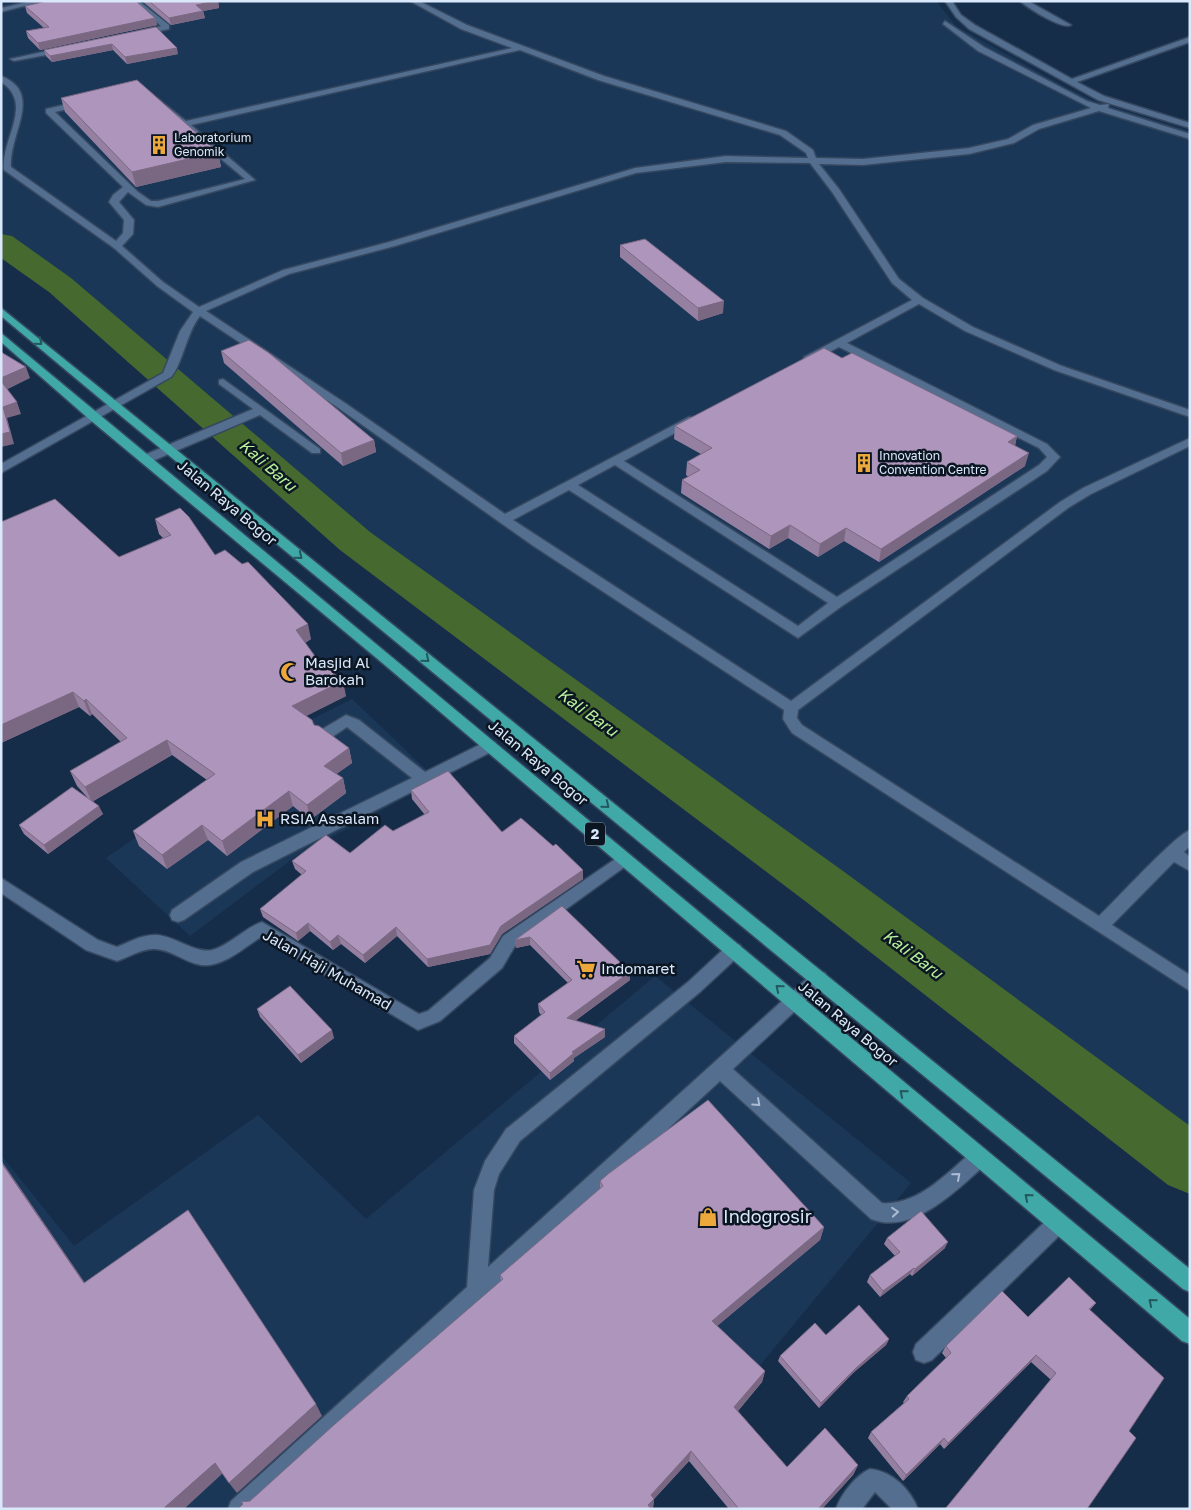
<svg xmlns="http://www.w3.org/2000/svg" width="1191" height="1510" font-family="'Golos Text',sans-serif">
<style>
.built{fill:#1b3758}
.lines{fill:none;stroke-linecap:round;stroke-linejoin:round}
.river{fill:#46692f;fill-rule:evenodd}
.minor-casing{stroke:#354860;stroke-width:3}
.highway-casing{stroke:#354860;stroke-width:3}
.minor{fill:#546e8f;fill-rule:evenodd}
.highway{fill:#40a8a7;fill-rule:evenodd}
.wall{fill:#9680a1}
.shaded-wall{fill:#7a6883}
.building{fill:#ae95bb;stroke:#7a6883}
.oneway{stroke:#23585e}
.oneway2{stroke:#abbdd5}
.labels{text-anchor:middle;stroke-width:5;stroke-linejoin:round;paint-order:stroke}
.far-poi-label{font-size:12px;fill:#dae8fb;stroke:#0b1622;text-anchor:start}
.shield{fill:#0b1622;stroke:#9ca9ba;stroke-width:1}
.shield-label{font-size:14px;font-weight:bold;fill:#dae8fb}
.street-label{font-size:15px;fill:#dae8fb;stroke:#0b1622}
.poi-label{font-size:15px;fill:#dae8fb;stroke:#0b1622;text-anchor:start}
.water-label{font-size:16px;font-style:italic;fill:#b9f09a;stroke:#0b1622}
.near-poi-label{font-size:18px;fill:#dae8fb;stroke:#0b1622;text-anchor:start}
</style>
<rect width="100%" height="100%" fill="#162d4a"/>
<g class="built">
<polygon points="1,1 936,1 956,26 1067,88 1096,102 1190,131 1190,1163 1,253"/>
<polygon points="352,699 437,780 295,857 190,936 106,858 300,725"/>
<polygon points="655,976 911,1183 737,1393 635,1509 1,1509 1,1155 74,1246 258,1115 366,1219"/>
</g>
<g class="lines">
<polygon class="river" points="1,234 12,236 71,278 370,532 843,871 1190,1126 1190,1194 1168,1185 805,901 340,550 49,292 1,258"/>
<g class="minor-casing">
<g id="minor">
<polygon points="31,1 44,1 1,12 1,8"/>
<polygon points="132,1 139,1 169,25 169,29 136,36 136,32 161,26"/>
<path d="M 410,1 L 419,1 L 467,25 L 604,76 L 786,131 L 813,150 L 816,158 L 863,159 L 969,148 L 1008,139 L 1033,125 L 1091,108 L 978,51 L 943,24 L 945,21 L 984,47 L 1087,101 L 1100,105 L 1109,104 L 1108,108 L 1190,134 L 1190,139 L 1099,111 L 1039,129 L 1014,143 L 969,154 L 863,165 L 819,164 L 839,189 L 899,279 L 923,298 L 973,327 L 1062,366 L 1190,410 L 1190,417 L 1054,370 L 965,331 L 919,304 L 847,343 L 1047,444 L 1060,457 L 1047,471 L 842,606 L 798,638 L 569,490 L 513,520 L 791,701 L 1060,502 L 1083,488 L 1190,438 L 1190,446 L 1091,494 L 1068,508 L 798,710 L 797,718 L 802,725 L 1099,916 C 1115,901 1175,835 1190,830 L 1190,846 L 1184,852 L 1190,857 L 1190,871 L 1174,862 L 1112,925 L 1190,975 L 1190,991 L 792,733 L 783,719 L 784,710 L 532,545 L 337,407 L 200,316 C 186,334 182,366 171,377 L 1,473 L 1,464 L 163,373 L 180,331 L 193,312 L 157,286 L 114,248 L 4,170 C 0,140 35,104 1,82 L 1,76 C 45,93 8,135 11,167 L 116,241 L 123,233 L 124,220 L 109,202 L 113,195 L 123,187 L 46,113 L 46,109 L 143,87 L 186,121 L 512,48 L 461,29 ZM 520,50 L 598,80 L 780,135 L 806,153 L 808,158 L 726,156 L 635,168 L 389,242 L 283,270 L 199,307 L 163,282 L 122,246 L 133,234 L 134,220 L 119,202 L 128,192 L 146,205 L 158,207 L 255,180 L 191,125 ZM 141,92 L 245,179 L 158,201 L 151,201 L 138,192 L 55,112 ZM 726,162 L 810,163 L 832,192 L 892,283 L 912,300 L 804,357 L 804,361 L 812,361 L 839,347 L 1039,448 L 1047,457 L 1039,465 L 837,597 L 624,461 L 697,421 L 697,417 L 689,417 L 505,514 L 345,403 L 206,311 L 289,274 L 395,246 L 636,173 ZM 615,465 L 828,603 L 798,626 L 578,485 Z"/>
<polygon points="945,1 952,1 961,15 975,25 1072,79 1190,37 1190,42 1077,82 1104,96 1190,123 1190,128 1098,100 969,29 956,17"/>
<path d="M 1020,1 L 1028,1 L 1071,25 C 1062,30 1028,8 1020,1 Z"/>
<polygon points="65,47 68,47 68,51 14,61 10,59"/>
<polygon points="223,379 320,449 320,453 312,453 260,415 150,462 142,462 142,456 253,409 219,384 219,380"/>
<polygon points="346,715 359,720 425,772 485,742 495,742 497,746 495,750 253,872 184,920 178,922 172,920 170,915 172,910 241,862 412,778 347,727 329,739 319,739 317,735 319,731"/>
<path d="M 624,853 L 630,855 L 632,859 L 630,863 L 515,946 L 502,968 L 440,1021 L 418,1030 L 261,937 C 245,947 229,962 210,965 C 190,968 174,949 154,949 C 141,949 129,957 117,961 L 86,950 L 1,893 L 1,878 L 98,940 L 117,947 C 129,942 143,934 157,935 C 174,936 197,954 212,950 C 229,946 244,928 262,922 L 419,1014 L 428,1011 L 490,958 L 503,936 Z"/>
<path d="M 734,943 L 740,945 L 743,950 L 740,955 L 700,992 L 520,1141 L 499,1174 L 494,1190 L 488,1267 L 813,973 L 819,971 L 825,973 L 828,978 L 825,983 L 733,1069 L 882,1203 C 918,1206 948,1172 973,1151 L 980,1148 L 987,1151 L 990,1157 L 987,1163 C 958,1189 913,1236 871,1219 L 720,1081 L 256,1509 L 228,1509 L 231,1501 L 467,1287 L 474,1190 L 485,1161 L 506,1129 L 688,982 L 728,945 Z"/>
<polygon points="1058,1213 1065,1216 1068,1223 1065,1230 932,1360 924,1363 916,1360 913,1352 916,1344 1051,1216"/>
<path d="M 870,1469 C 892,1471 910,1489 918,1509 L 892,1509 L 875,1492 L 862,1509 L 836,1509 C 841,1494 856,1475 870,1469 Z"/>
</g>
</g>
<g class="highway-casing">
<g id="highway">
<polygon points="1,308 1190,1269 1190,1292 1183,1289 110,407 1,316"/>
<polygon points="1,333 1190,1319 1190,1344 1182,1341 380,661 89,419 1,342"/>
</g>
</g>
<use href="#minor" class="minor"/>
<use href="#highway" class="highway"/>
</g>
<g class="wall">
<polygon points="142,1 218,1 219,8 203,11 205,18 171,25"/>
<polygon points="25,6 155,18 157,25 40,50 28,38 26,31 44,28 27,13"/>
<polygon points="156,27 178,54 127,64 113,50 52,62 46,56 44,50"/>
<polygon points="61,98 218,152 221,167 136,187 65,112"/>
<polygon points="620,245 723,313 698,321 620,257"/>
<polygon points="221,351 374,440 376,452 343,466 224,363"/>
<polygon points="842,358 1017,436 1015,446 1025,466 879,562 844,541 818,557 788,538 769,549 681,493 682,480 689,477 686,475 687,462 701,454 674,439 675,426"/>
<polygon points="155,519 215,555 311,639 305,643 346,696 306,716 314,725 349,748 352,763 336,774 343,778 346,793 310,820 293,806 227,856 208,840 167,869 139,846 133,831 207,780 172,755 93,801 103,814 48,854 24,834 19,825 87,797 77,786 70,771 121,742 92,714 90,716 79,707 1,743 119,557 163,538 159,534"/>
<polygon points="411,790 502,832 553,846 583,870 583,879 502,934 490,954 428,967 397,936 365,963 341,944 333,950 310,931 298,941 263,917 260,909 302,875 295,869 292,861 350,853 425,815 412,799"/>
<polygon points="562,906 630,972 630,980 575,1021 605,1037 574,1058 574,1061 550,1080 514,1043 514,1036 541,1015 539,1012 538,1004 568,983 530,945 516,948 515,940"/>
<polygon points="257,1009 334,1038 301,1063 260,1017"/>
<polygon points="600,1181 824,1227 820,1240 717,1326 765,1371 762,1382 738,1411 787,1467 858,1465 853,1475 822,1509 729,1509 689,1461 654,1499 653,1508 652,1509 238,1509 250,1501 501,1281 500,1275 600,1189"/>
<polygon points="887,1238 945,1248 912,1276 910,1274 880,1297 867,1282 870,1275 895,1256 884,1244"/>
<polygon points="1096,1303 1090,1310 1164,1378 1050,1379 1031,1362 944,1449 940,1444 903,1481 868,1438 871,1432 904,1403 903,1402 907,1396 946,1358 942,1353 946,1346 1028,1317"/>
<polygon points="826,1335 889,1339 886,1345 853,1373 819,1408 778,1361 780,1356"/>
</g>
<g class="shaded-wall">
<polygon points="216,1 218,1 219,8 203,11 205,18 171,25 169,18 196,5"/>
<polygon points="155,18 157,25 40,50 38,43"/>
<polygon points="112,44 113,50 52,62 50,56"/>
<polygon points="177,48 178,54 127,64 125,57"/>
<polygon points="218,152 221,167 136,187 132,172"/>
<polygon points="724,301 723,313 698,321 698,308"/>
<polygon points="26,367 30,378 4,391 1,383 1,378"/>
<polygon points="17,402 21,414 7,418 14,444 1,447 3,407"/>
<polygon points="1017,436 1014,449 1008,442"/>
<polygon points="374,440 376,452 343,466 341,453"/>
<polygon points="1029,453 1025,466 879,562 881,549"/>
<polygon points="790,525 788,538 769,549 771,536"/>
<polygon points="846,528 844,541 818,557 820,544"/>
<polygon points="308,624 311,639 300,646 296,630"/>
<polygon points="343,681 346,696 296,721 292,706"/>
<polygon points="73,692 79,707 1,743 1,725"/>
<polygon points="86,699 92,714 90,716 84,701"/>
<polygon points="167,740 172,755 92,802 85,787"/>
<polygon points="349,748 352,763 327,781 324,766"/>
<polygon points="343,778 346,793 310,820 307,805"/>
<polygon points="289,791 293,806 227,856 222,841"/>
<polygon points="99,806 103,814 48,854 44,845"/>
<polygon points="202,825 208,840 167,869 162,855"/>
<polygon points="583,870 583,879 502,934 490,954 428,967 427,959 501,926"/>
<polygon points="308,923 310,931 298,941 296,933"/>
<polygon points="396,927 397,936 365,963 363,955"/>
<polygon points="338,935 341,944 333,950 330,942"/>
<polygon points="530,937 530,945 516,948 515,940"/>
<polygon points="630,972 630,980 568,1026 567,1018"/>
<polygon points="605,1029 605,1037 574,1058 574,1061 550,1080 550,1073 572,1052"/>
<polygon points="332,1030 334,1038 301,1063 298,1055"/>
<polygon points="1,1160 94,1296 84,1283 1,1162"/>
<polygon points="824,1227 820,1240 710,1332 712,1321"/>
<polygon points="948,1242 945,1248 912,1276 915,1269"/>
<polygon points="914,1268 910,1274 880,1297 883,1291"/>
<polygon points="889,1339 886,1345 853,1373 819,1408 821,1403 856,1368"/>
<polygon points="1036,1355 1031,1362 944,1449 948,1443"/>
<polygon points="765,1371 762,1382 732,1418 734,1407"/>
<polygon points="316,1404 322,1416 237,1493 229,1483"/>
<polygon points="944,1438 940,1444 903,1481 906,1475"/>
<polygon points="691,1451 689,1461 654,1499 653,1508 652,1509 648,1509 651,1495"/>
<polygon points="215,1463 223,1473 184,1509 163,1509"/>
<polygon points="858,1465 853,1475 822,1509 818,1509"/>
</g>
<g class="building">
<polygon points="47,1 136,1 155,18 38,43 26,31 49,27 25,6"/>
<polygon points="149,1 216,1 196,5 203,11 169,18"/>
<polygon points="156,27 177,48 125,57 112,44 50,56 44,50"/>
<polygon points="137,80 218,152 132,172 61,98"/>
<polygon points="645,239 724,301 698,308 620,245"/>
<polygon points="249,340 269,353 374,440 341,453 221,351"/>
<polygon points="824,348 842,358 852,353 1017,436 1008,442 1029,453 881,549 846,528 820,544 790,525 771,536 682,480 700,470 687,462 712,448 675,426"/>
<polygon points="1,352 26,367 1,378"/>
<polygon points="1,381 17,402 3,407 10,432 1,434"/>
<polygon points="55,499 119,557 171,535 155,519 180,508 189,517 215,555 225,550 242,564 248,562 308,624 296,630 317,659 343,681 292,706 312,720 314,725 319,726 349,748 324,766 343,778 307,805 289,791 222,841 202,825 162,855 133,831 215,774 167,740 85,787 70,771 127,738 86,699 84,701 73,692 1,725 1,522"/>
<polygon points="448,771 502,832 521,818 553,846 556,844 583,870 501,926 490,945 427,959 396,927 363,955 338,935 330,942 308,923 296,933 260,909 306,871 292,861 326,835 350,853 385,825 393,831 429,812 411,790"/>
<polygon points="72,787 99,806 44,845 19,825"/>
<polygon points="562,906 630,972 567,1018 605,1029 572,1052 574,1053 550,1073 514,1036 545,1012 538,1004 572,980 530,937 515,940"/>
<polygon points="290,986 332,1030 298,1055 257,1009"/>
<polygon points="708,1100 824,1227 712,1321 765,1371 734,1407 787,1467 825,1428 858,1465 818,1509 739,1509 691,1451 651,1495 654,1499 648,1505 651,1509 238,1509 243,1504 241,1502 250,1501 335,1424 503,1279 500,1275 603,1186 600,1181 608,1174"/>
<polygon points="1,1162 84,1283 188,1210 316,1404 229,1483 215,1463 163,1509 1,1509"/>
<polygon points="921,1211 948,1242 915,1269 914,1268 883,1291 870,1275 900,1252 887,1238"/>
<polygon points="1069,1277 1096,1303 1089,1309 1164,1378 1129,1431 1136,1438 1087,1509 945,1509 1056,1373 1036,1355 948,1443 944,1438 906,1475 871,1432 909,1399 907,1396 951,1353 946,1346 1002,1291 1028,1317"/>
<polygon points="859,1305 889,1339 856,1368 821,1403 780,1356 815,1323 826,1335"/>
</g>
<defs><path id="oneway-chevron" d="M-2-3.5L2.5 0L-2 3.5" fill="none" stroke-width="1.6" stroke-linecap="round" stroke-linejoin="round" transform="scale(1.25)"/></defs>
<g class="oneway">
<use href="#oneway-chevron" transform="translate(39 342) rotate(40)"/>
<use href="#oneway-chevron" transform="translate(299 556) rotate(39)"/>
<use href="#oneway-chevron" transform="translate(426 659) rotate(39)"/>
<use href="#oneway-chevron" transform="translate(606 805) rotate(39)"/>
<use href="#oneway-chevron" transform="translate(779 988) rotate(-140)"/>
<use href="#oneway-chevron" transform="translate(903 1093) rotate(-140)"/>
<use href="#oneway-chevron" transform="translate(1028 1197) rotate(-140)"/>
<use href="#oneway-chevron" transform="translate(1152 1302) rotate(-140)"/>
</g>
<g class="oneway2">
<use href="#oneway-chevron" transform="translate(757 1103) rotate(42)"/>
<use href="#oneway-chevron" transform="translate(957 1176) rotate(-41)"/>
<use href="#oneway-chevron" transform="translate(895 1212) rotate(-5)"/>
</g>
<defs>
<g id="building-bare" transform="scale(1.5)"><path d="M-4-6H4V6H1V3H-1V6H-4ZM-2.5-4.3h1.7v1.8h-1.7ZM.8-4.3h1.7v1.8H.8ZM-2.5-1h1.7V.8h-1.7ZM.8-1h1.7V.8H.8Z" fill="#eda83b" stroke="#0b1622" stroke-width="2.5" paint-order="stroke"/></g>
<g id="mosque-bare" transform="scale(1.5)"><path d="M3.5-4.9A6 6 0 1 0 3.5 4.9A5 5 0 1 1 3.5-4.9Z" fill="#eda83b" stroke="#0b1622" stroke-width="2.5" paint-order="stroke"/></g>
<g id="hospital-bare" transform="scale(1.5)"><path d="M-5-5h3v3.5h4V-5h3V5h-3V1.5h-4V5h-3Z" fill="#eda83b" stroke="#0b1622" stroke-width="2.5" paint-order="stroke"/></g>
<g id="supermarket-bare" transform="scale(1.5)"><path d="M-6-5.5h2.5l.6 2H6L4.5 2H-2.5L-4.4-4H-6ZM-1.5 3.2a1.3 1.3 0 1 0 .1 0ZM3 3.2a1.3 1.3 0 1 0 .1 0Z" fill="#eda83b" stroke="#0b1622" stroke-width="2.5" paint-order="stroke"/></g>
<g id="shop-bare" transform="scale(1.5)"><path d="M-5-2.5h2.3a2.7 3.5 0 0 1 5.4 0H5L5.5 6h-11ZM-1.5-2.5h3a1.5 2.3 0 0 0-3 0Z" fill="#eda83b" stroke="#0b1622" stroke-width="2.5" paint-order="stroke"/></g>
</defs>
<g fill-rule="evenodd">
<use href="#building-bare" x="159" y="145"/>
<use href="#building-bare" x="864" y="463"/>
<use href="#mosque-bare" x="290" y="672"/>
<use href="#hospital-bare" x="265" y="819"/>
<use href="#supermarket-bare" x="586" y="969"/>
<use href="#shop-bare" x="708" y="1217"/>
</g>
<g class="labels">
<g class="far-poi-label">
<text x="174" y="142">Laboratorium<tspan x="174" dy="14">Genomik</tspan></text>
<text x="879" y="460">Innovation<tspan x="879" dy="14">Convention Centre</tspan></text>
</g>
<rect class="shield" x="585" y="822.5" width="20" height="23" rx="4"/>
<g class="shield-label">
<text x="595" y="839">2</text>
</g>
<g class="street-label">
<text transform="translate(227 503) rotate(40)" y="5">Jalan Raya Bogor</text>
<text transform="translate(538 763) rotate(40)" y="5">Jalan Raya Bogor</text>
<text transform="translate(327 970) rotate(30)" y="5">Jalan Haji Muhamad</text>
<text transform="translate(848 1024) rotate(40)" y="5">Jalan Raya Bogor</text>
</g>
<g class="poi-label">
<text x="305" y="668">Masjid Al<tspan x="305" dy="17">Barokah</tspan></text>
<text x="280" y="824">RSIA Assalam</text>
<text x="601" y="974">Indomaret</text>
</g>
<g class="water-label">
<text transform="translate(268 465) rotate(41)" y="6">Kali Baru</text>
<text transform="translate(588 712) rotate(36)" y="6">Kali Baru</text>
<text transform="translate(913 954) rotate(37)" y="6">Kali Baru</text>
</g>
<g class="near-poi-label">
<text x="723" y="1223">Indogrosir</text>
</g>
</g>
<rect width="1191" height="1510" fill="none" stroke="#dae8fb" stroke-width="5"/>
</svg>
